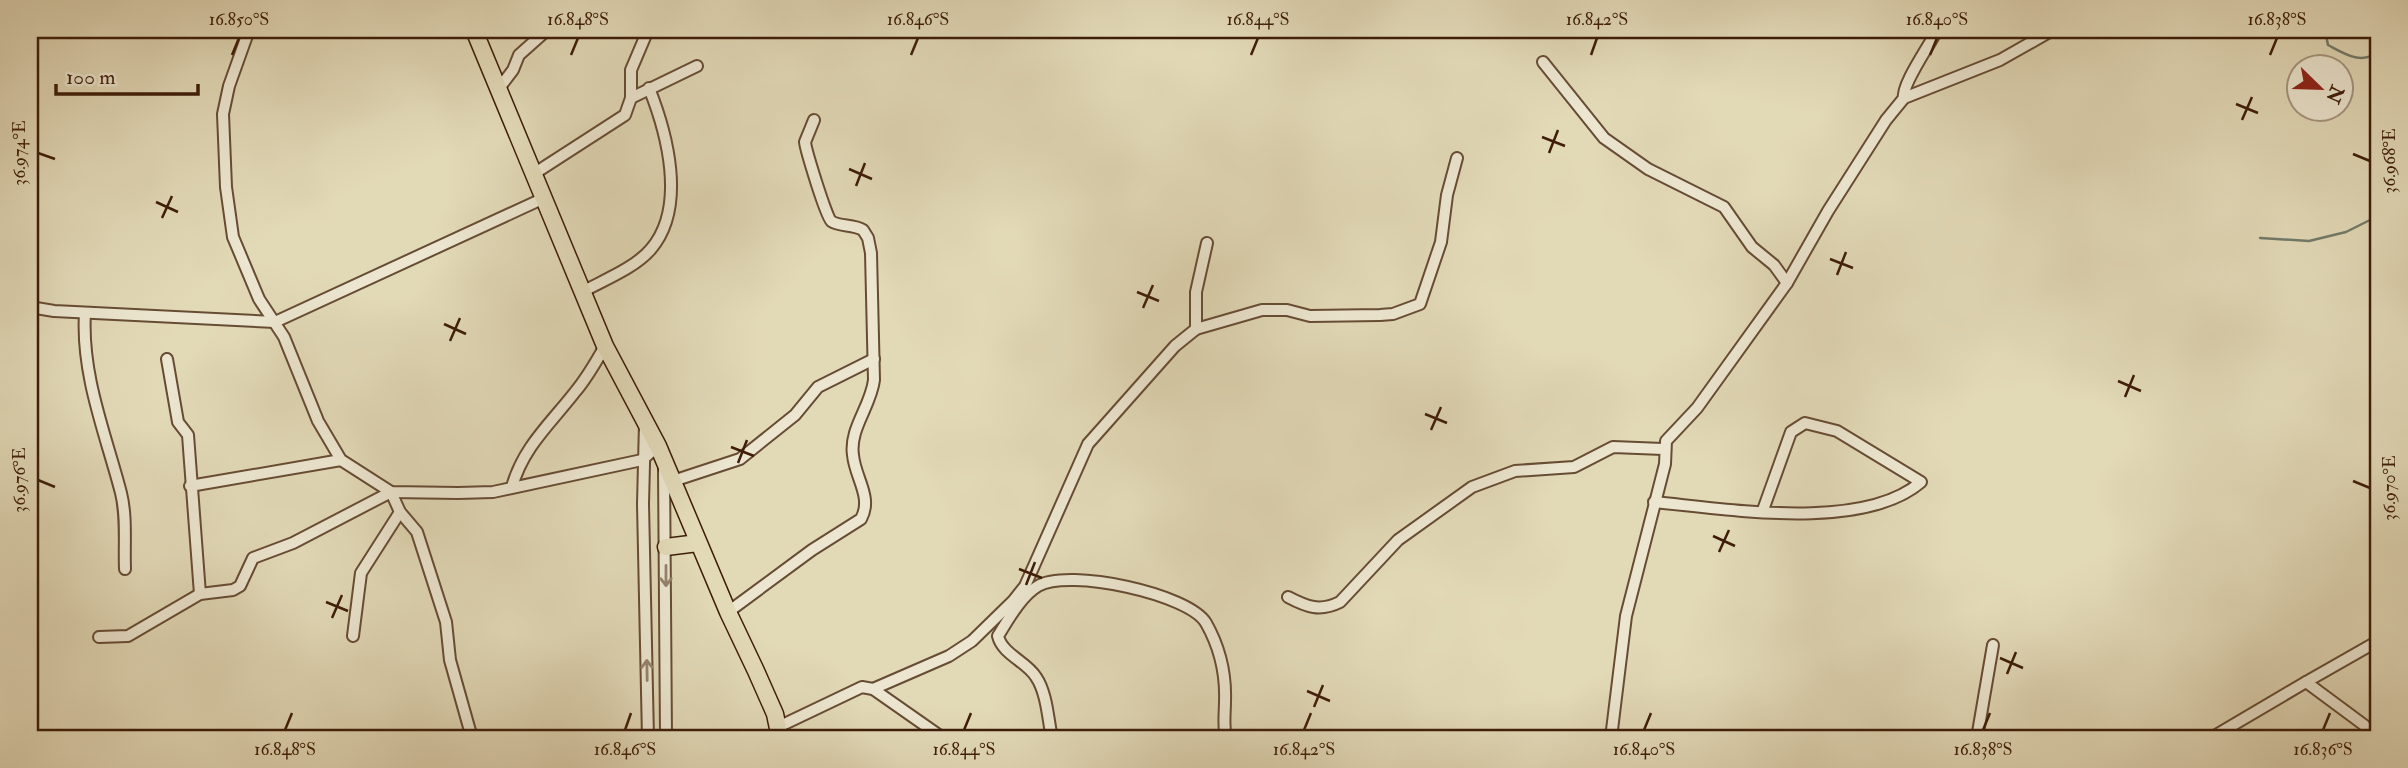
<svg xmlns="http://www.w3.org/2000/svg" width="2408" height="768" font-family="'IM FELL Double Pica',serif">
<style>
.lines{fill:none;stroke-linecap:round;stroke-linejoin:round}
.stream{stroke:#727b6b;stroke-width:2.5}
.minor-casing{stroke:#674c34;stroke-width:14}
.highway-casing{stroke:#3e1d09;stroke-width:19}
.minor{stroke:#ece6d0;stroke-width:10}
.highway{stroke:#e2d9b7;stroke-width:16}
.oneway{stroke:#95826c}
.ticks{fill:none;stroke:#3e1d09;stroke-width:2.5}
.neatline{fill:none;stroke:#3e1d09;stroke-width:2.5}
.ticks-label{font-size:18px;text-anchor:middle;fill:#3e1d09}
</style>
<rect width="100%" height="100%" fill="#e2d9b7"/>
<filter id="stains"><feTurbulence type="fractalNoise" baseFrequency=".00286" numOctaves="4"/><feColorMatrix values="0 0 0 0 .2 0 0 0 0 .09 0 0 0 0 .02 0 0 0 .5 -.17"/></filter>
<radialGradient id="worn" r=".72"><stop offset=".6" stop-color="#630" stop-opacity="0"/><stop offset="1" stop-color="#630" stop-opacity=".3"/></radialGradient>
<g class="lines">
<g class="stream">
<path d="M 2325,30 L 2328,45 C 2345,54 2361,65 2378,52"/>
<polyline points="2260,238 2309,241 2346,232 2378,216"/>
</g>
<g class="minor-casing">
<g id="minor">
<polyline points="249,30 229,86 223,114 226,187 233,237 259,299 284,337 318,421 341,460 391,492 458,493 493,492 642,460 658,446"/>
<polyline points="1386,32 1387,30"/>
<polyline points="1543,62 1604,138 1648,169 1724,207 1752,247 1774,265 1787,283"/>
<polyline points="500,87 513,70 519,55 547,30"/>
<polyline points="631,98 697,66"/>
<path d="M 1904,98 C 1901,85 1930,45 1937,30"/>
<polyline points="532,175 625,115 631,98 631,70 648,30"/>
<path d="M 582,292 C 604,280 635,268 651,249 C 687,207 667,133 649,88"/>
<polyline points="30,307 54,311 275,322 542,199"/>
<path d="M 85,313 C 81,375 106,435 121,493 C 127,517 124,544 125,569"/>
<polyline points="1196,329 1262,310 1287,310 1310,316 1380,315 1393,314 1420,304 1441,242 1447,195 1457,158"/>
<polyline points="167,359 178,422 188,435 200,594"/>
<polyline points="645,423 643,504 648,738"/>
<polyline points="664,468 666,738"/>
<polyline points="673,481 740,459 795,415 818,387 874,359"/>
<polyline points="190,486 341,460"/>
<path d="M 512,487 C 523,447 551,423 575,392 C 587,378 596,362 605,346"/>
<path d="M 1654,502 C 1727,509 1863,532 1921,482 L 1837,431 L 1805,423 L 1791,432 L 1763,510"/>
<path d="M 1288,597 C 1307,607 1320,612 1340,602 L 1398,540 L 1472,487 L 1515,471 L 1574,467 L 1613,447 L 1663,449"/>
<path d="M 728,612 L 812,550 L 861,519 C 873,497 855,478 853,455 C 849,429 871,406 874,380 L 871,253 L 868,238 L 863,230 C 853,224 839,227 831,221 C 827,219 806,151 805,142 L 814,120"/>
<polyline points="353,636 361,573 400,512"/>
<polyline points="99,637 128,636 200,594 233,590 240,586 253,558 293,543 391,492 400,512 417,532 446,622 450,660 472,738"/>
<polyline points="2306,682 2378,641"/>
<polyline points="873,689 949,656 972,641 1013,601 1025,586 1088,444 1175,346 1196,329 1196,292 1207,243"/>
<polyline points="776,728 862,687 873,689 943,738"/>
<path d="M 1052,738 C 1048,720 1047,693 1036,677 C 1027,662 1002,654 998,636 C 1008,620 1021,596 1038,586 C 1069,568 1189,594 1206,623 C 1219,646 1226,674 1225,701 C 1225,714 1223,725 1226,738"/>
<polyline points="1611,738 1626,616 1665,464 1666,441 1697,408 1787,283 1828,211 1886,120 1904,98 2000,60 2053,30"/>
<polyline points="1977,738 1993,645"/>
<polyline points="2211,738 2306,682 2364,725 2375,738"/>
</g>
</g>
<g class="highway-casing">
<g id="highway">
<polyline points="474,30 605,346 658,446 728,612 756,671 775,714 780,738"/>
<polyline points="666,547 698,543"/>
</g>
</g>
<use href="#minor" class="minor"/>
<use href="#highway" class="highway"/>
</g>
<defs><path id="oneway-shaft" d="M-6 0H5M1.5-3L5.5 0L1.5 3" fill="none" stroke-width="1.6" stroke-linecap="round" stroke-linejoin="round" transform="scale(1.75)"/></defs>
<g class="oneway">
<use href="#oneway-shaft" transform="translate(666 576) rotate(90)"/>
<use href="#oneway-shaft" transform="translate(647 670) rotate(-91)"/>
</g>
<path class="ticks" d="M 232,55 L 239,38M 571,55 L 578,38M 911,55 L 918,38M 1251,55 L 1258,38M 1591,55 L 1597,38M 1930,55 L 1937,38M 2270,55 L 2277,38M 2236,104 L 2258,113M 2242,120 L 2252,97M 1542,137 L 1565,146M 38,153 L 55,159M 1549,153 L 1558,130M 2353,154 L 2370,161M 849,169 L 872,179M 856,186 L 865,163M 156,202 L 178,212M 162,218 L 172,196M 1830,259 L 1853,268M 1837,275 L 1846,252M 1137,292 L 1159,301M 1143,308 L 1153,285M 444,324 L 466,334M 450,341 L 460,318M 2118,381 L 2141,391M 2125,397 L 2134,375M 1425,414 L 1447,423M 1431,430 L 1441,407M 731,447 L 754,456M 738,463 L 747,440M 38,480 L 55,487M 2353,481 L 2370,488M 1713,536 L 1735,546M 1719,552 L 1729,530M 1019,569 L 1042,578M 1026,585 L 1035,562M 326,602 L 348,611M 332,618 L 342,595M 2000,658 L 2023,668M 2007,674 L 2016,652M 1307,691 L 1330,701M 1314,707 L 1323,685M 285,730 L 292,713M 625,730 L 631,713M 964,730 L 971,713M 1304,730 L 1311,713M 1644,730 L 1651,713M 1983,730 L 1990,713M 2323,730 L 2330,713"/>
<rect width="2408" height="768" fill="none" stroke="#e2d9b7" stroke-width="77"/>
<g transform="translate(2320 88) rotate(113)"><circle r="33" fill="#ece6d0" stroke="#a69680" stroke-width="2"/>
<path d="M0-5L12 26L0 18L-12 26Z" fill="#8f2418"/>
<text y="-10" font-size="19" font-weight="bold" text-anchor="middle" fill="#3e1d09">N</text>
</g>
<path d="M56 84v10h142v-10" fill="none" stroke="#3e1d09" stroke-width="3.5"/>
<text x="66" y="84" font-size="21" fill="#3e1d09" stroke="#ece6d0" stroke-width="5" paint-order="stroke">100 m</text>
<rect x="38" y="38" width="2332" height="692" class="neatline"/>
<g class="ticks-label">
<text x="239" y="25">16.850°S</text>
<text x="578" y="25">16.848°S</text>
<text x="918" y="25">16.846°S</text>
<text x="1258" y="25">16.844°S</text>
<text x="1597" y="25">16.842°S</text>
<text x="1937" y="25">16.840°S</text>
<text x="2277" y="25">16.838°S</text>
<text transform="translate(19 153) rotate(-90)" y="6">36.974°E</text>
<text transform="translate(2389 161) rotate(-90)" y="6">36.968°E</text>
<text transform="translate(19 480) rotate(-90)" y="6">36.976°E</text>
<text transform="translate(2389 488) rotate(-90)" y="6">36.970°E</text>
<text x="285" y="755">16.848°S</text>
<text x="625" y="755">16.846°S</text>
<text x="964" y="755">16.844°S</text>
<text x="1304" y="755">16.842°S</text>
<text x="1644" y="755">16.840°S</text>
<text x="1983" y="755">16.838°S</text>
<text x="2323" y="755">16.836°S</text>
</g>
<rect width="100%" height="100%" filter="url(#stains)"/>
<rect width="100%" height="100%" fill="url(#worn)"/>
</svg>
